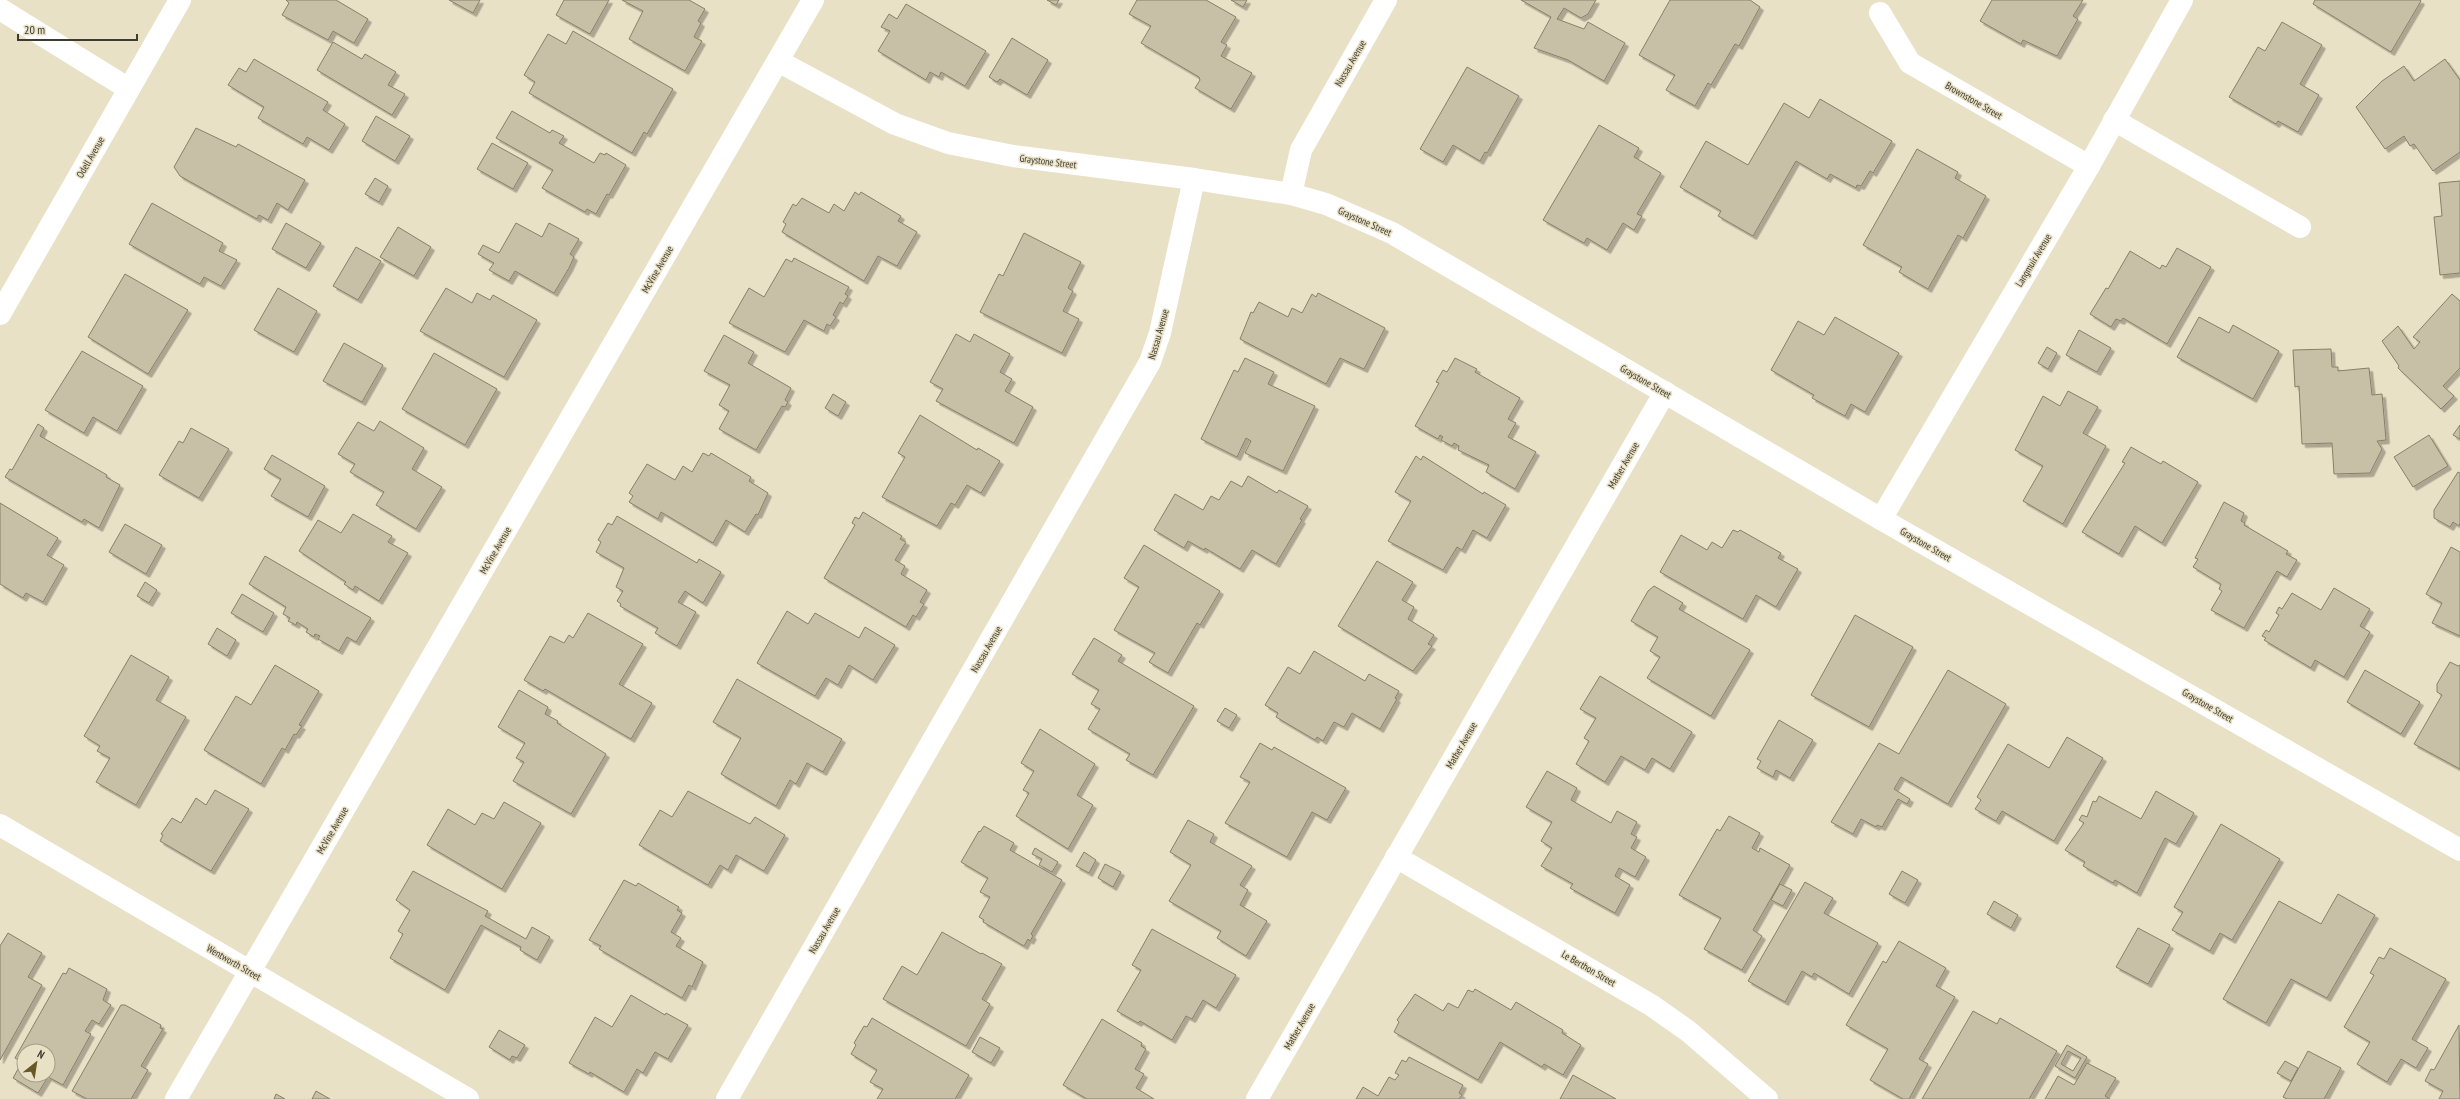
<svg xmlns="http://www.w3.org/2000/svg" width="2460" height="1099" font-family="'PT Sans Narrow',sans-serif">
<style>
.building{fill:#c8c0a6;stroke:#877f68;fill-rule:evenodd;filter:url(#shadow)}
.lines{fill:none;stroke-linecap:round;stroke-linejoin:round}
.minor{stroke:#fff;stroke-width:22}
.labels{text-anchor:middle;stroke-width:3;stroke-linejoin:round;paint-order:stroke}
.street-label{font-size:10px;fill:#3e3b31;stroke:#e9e1c6}
</style>
<defs>
<filter id="shadow"><feDropShadow dx="3.5" dy="3.5" stdDeviation="0" flood-color="#0004"/></filter>
</defs>
<rect width="100%" height="100%" fill="#e9e1c6"/>
<g class="building">
<polygon points="336,0 368,19 354,43 333,31 328,40 282,15 289,3 286,0"/>
<polygon points="449,0 480,0 473,13"/>
<polygon points="564,0 609,0 590,34 556,15"/>
<polygon points="622,0 689,0 705,9 698,21 701,23 694,37 702,41 685,71 629,39 643,11"/>
<polygon points="1047,0 1059,0 1056,5"/>
<polygon points="1137,0 1206,0 1236,17 1221,42 1227,45 1221,56 1252,73 1231,109 1195,88 1200,80 1199,77 1141,43 1151,26 1129,14"/>
<polygon points="1231,0 1247,0 1243,7"/>
<polygon points="1521,0 1596,0 1588,14 1581,18 1564,8 1557,19 1584,29 1588,22 1625,43 1604,81 1568,60 1534,48 1551,17"/>
<polygon points="1670,0 1750,0 1760,7 1739,46 1735,44 1711,85 1708,83 1695,106 1666,90 1675,75 1639,55"/>
<polygon points="1992,0 2083,0 2073,16 2078,19 2057,56 2023,40 2021,44 1980,21"/>
<polygon points="2315,0 2420,0 2421,1 2391,52 2313,4"/>
<polygon points="906,4 986,51 965,86 941,72 939,77 930,72 926,80 878,51 890,31 881,27 889,14 897,19"/>
<polygon points="2282,22 2322,45 2300,84 2319,95 2298,132 2278,121 2276,124 2229,97 2258,47 2265,51"/>
<polygon points="573,31 673,89 647,134 644,132 632,153 529,93 535,82 524,75 548,34 566,44"/>
<polygon points="1012,38 1048,60 1027,95 1000,79 997,82 989,77"/>
<polygon points="333,42 362,59 365,54 396,72 388,85 405,94 392,115 317,70"/>
<polygon points="254,59 328,102 323,110 345,124 329,150 307,137 303,144 258,118 264,107 228,85 239,68 246,72"/>
<polygon points="2445,59 2460,80 2460,152 2433,171 2414,144 2410,146 2404,136 2385,149 2356,107 2382,81 2404,66 2414,81"/>
<polygon points="1467,67 1519,96 1487,153 1485,152 1480,161 1453,145 1443,162 1420,149"/>
<polygon points="1820,99 1892,141 1873,173 1870,171 1861,186 1857,185 1856,188 1830,174 1827,179 1796,161 1753,236 1718,216 1721,211 1680,187 1706,141 1748,165 1784,103 1809,118"/>
<polygon points="512,111 550,133 552,130 564,136 559,143 594,163 600,153 605,155 606,153 626,165 609,195 607,194 596,214 587,209 585,212 542,188 553,170 496,138"/>
<polygon points="376,116 410,136 395,161 362,141"/>
<polygon points="1599,125 1639,148 1634,157 1661,173 1637,214 1642,216 1634,230 1623,223 1607,250 1587,238 1584,243 1543,220"/>
<polygon points="196,128 236,147 238,144 305,180 288,210 277,203 268,220 259,215 257,219 180,176 174,167"/>
<polygon points="492,143 528,163 513,189 477,169"/>
<polygon points="1917,149 1958,172 1955,178 1986,196 1963,238 1958,235 1928,289 1899,272 1902,267 1863,245"/>
<polygon points="375,178 388,186 379,202 365,194"/>
<polygon points="2460,181 2460,273 2440,275 2434,217 2442,216 2439,183"/>
<polygon points="855,192 859,195 861,192 901,216 898,221 917,232 897,266 878,256 864,281 782,232 786,224 783,222 793,204 796,206 802,198 829,213 834,204 844,211"/>
<polygon points="152,203 223,243 219,251 237,260 221,286 204,277 200,284 129,244"/>
<polygon points="286,223 321,243 306,268 272,249"/>
<polygon points="516,223 542,237 549,223 579,239 570,254 574,257 569,268 554,293 515,271 509,281 489,270 494,263 478,254 483,245 499,253"/>
<polygon points="398,227 431,247 414,276 380,257"/>
<polygon points="1024,233 1081,262 1068,288 1073,291 1063,311 1079,319 1062,353 980,312 999,274 1003,276"/>
<polygon points="356,247 381,261 358,300 333,286"/>
<polygon points="2177,248 2211,267 2167,344 2123,318 2121,321 2116,319 2111,327 2090,314 2106,288 2108,289 2130,251 2160,269 2162,265 2166,267"/>
<polygon points="794,258 849,287 845,294 848,296 843,304 840,302 833,315 836,317 830,326 827,324 824,331 804,320 785,352 729,323 749,288 764,297 786,259 792,262"/>
<polygon points="125,274 188,310 148,374 88,337"/>
<polygon points="278,288 317,311 294,352 254,330"/>
<polygon points="446,288 472,303 477,293 490,300 493,295 537,320 504,377 420,331"/>
<polygon points="1318,293 1385,328 1364,369 1340,358 1326,384 1240,339 1251,312 1253,313 1259,302 1288,317 1292,308 1302,313 1312,294 1316,297"/>
<polygon points="2452,294 2460,301 2460,368 2443,386 2454,396 2441,409 2398,368 2399,366 2382,341 2398,326 2414,349 2420,342 2413,337"/>
<polygon points="1835,317 1899,353 1865,412 1851,404 1845,416 1812,398 1814,395 1771,370 1798,321 1824,335"/>
<polygon points="2199,317 2229,333 2233,325 2279,351 2253,399 2177,357"/>
<polygon points="2079,330 2111,348 2097,372 2066,355"/>
<polygon points="956,334 970,342 974,334 1010,354 1000,372 1012,379 1005,391 1033,407 1014,443 936,401 943,389 930,382"/>
<polygon points="724,335 754,352 748,363 791,388 785,400 788,402 785,407 782,406 756,450 719,429 729,411 719,405 730,385 704,371"/>
<polygon points="344,343 383,365 362,402 323,381"/>
<polygon points="2047,347 2057,353 2048,369 2038,363"/>
<polygon points="2331,349 2332,367 2338,367 2338,371 2369,368 2372,395 2382,394 2386,440 2377,441 2382,449 2370,473 2334,474 2332,443 2302,444 2299,386 2295,387 2293,350"/>
<polygon points="82,351 143,386 117,431 93,417 84,433 45,410"/>
<polygon points="434,353 497,389 465,445 402,409"/>
<polygon points="1245,358 1274,372 1268,384 1315,406 1283,471 1245,453 1251,441 1246,438 1237,457 1201,439 1234,370 1238,372"/>
<polygon points="1455,358 1477,369 1475,372 1520,398 1508,419 1516,423 1508,437 1536,452 1515,489 1486,472 1489,465 1458,450 1459,446 1454,443 1452,446 1441,440 1443,437 1440,435 1438,439 1415,426 1439,383 1436,382 1443,370 1447,372"/>
<polygon points="2068,391 2098,407 2083,433 2106,446 2063,524 2023,501 2043,466 2015,450 2043,396 2060,406"/>
<polygon points="833,394 846,402 838,416 825,408"/>
<polygon points="920,415 977,450 978,448 1000,461 981,493 967,485 955,505 951,503 937,526 882,497 905,457 898,453"/>
<polygon points="380,421 424,448 412,469 442,487 416,529 376,505 384,492 350,472 355,464 338,454 358,422 374,431"/>
<polygon points="38,424 44,428 40,436 107,475 106,477 120,485 99,528 84,519 82,522 5,477 10,469 12,470"/>
<polygon points="2460,425 2460,439 2453,435"/>
<polygon points="191,428 229,449 199,498 159,475 179,441 183,443"/>
<polygon points="2429,435 2448,466 2413,487 2394,457"/>
<polygon points="2131,447 2161,464 2163,461 2198,482 2162,543 2135,526 2119,554 2082,532 2125,463 2122,462"/>
<polygon points="703,453 709,456 711,453 751,477 749,481 768,493 758,515 756,514 745,532 726,520 713,543 661,512 658,519 629,502 633,496 629,493 647,464 675,480 683,466 692,472"/>
<polygon points="272,455 325,486 308,517 271,496 281,479 264,469"/>
<polygon points="1416,456 1421,460 1423,456 1483,494 1484,492 1506,505 1487,538 1473,530 1462,550 1457,547 1443,570 1388,541 1411,501 1395,492"/>
<polygon points="2458,472 2460,473 2460,523 2459,526 2453,522 2450,527 2434,518 2434,510"/>
<polygon points="1248,476 1277,493 1279,490 1308,506 1300,519 1302,520 1276,564 1252,550 1240,569 1205,548 1204,550 1188,541 1184,548 1154,530 1175,494 1203,510 1211,496 1219,500 1231,481 1242,487"/>
<polygon points="2224,502 2244,513 2241,521 2245,523 2244,525 2288,551 2286,554 2297,560 2287,577 2277,571 2244,628 2211,610 2222,591 2219,589 2221,584 2193,567 2198,559 2195,558"/>
<polygon points="0,503 58,538 47,555 64,565 43,602 26,593 23,598 0,584"/>
<polygon points="863,512 902,536 900,539 906,542 895,560 905,566 901,574 927,590 920,602 924,604 916,617 913,615 906,627 824,578 855,525 852,523 855,517 859,519"/>
<polygon points="353,514 392,536 388,542 408,553 379,601 355,586 353,590 344,584 346,582 299,551 318,520 341,533"/>
<polygon points="617,516 697,563 699,559 721,572 703,603 685,591 678,602 696,612 677,646 655,633 658,628 620,606 621,604 617,601 623,591 616,587 624,568 596,552 601,542 598,540 608,523 612,525"/>
<polygon points="125,524 162,545 146,574 109,552"/>
<polygon points="1733,530 1738,532 1740,530 1781,553 1778,558 1798,569 1776,607 1756,595 1743,619 1660,572 1681,535 1707,550 1712,542 1722,548"/>
<polygon points="1144,545 1220,591 1200,625 1197,623 1168,673 1149,662 1155,653 1114,630 1139,587 1124,578"/>
<polygon points="2451,547 2460,552 2460,636 2432,623 2442,603 2426,594"/>
<polygon points="265,556 371,618 356,642 347,637 339,651 318,639 320,636 315,634 314,637 306,632 308,629 297,622 296,625 288,621 290,618 283,614 286,607 249,584"/>
<polygon points="1377,561 1413,582 1402,600 1414,607 1408,619 1434,635 1428,644 1432,646 1413,671 1338,626"/>
<polygon points="145,582 157,590 149,603 137,596"/>
<polygon points="1654,586 1683,603 1679,609 1750,650 1711,716 1647,678 1660,657 1650,651 1658,637 1631,621 1648,591"/>
<polygon points="2334,588 2370,609 2360,626 2370,632 2344,677 2315,660 2311,668 2264,640 2266,638 2262,636 2266,630 2269,632 2279,615 2276,613 2279,607 2282,609 2292,593 2321,610"/>
<polygon points="242,594 274,613 263,632 231,613"/>
<polygon points="787,611 808,624 815,613 859,638 865,627 895,645 873,680 849,665 838,685 826,678 815,696 757,663"/>
<polygon points="588,613 643,644 619,684 652,703 631,739 545,689 543,691 524,680 550,636 564,643 569,635 573,638"/>
<polygon points="1855,615 1913,647 1869,727 1811,695"/>
<polygon points="217,628 236,640 227,656 208,644"/>
<polygon points="1094,638 1122,655 1118,661 1194,706 1153,775 1126,760 1130,754 1088,729 1100,709 1091,704 1099,690 1072,674"/>
<polygon points="1314,651 1365,681 1369,674 1399,691 1395,698 1397,699 1380,729 1352,713 1344,727 1334,722 1323,741 1317,737 1315,740 1276,717 1278,713 1265,705 1288,667 1300,674"/>
<polygon points="131,655 169,677 156,700 186,717 136,805 96,782 110,758 97,751 100,746 84,736"/>
<polygon points="2450,662 2458,666 2460,665 2460,769 2414,744 2442,695 2437,692 2437,684"/>
<polygon points="275,665 319,691 299,725 302,726 296,735 294,734 285,750 282,748 261,784 204,750 236,696 251,705"/>
<polygon points="1948,670 2006,704 1948,804 1901,777 1894,789 1910,799 1907,804 1898,799 1882,827 1877,825 1876,827 1861,819 1853,834 1831,822 1879,743 1899,754"/>
<polygon points="2365,670 2420,702 2401,734 2347,702"/>
<polygon points="1600,676 1692,732 1670,769 1652,758 1645,770 1621,756 1605,782 1576,764 1589,741 1584,738 1596,718 1580,709"/>
<polygon points="737,679 842,739 823,772 807,763 796,784 790,780 776,806 721,774 741,738 713,722"/>
<polygon points="519,690 548,707 545,714 558,721 557,723 606,754 571,814 513,781 524,762 516,758 525,743 498,727"/>
<polygon points="1225,708 1237,715 1229,728 1217,721"/>
<polygon points="1779,720 1813,740 1790,778 1776,770 1773,777 1757,768 1761,761 1757,759"/>
<polygon points="1040,729 1095,764 1077,795 1093,805 1068,849 1016,816 1029,793 1023,790 1034,771 1021,763"/>
<polygon points="2067,737 2103,758 2054,841 2002,811 1996,821 1975,809 1981,800 1977,797 2008,744 2049,768"/>
<polygon points="1260,743 1272,750 1274,747 1346,788 1327,820 1312,812 1287,857 1225,823 1250,782 1240,777"/>
<polygon points="1547,771 1577,788 1571,800 1611,823 1617,811 1637,822 1631,834 1637,837 1631,848 1646,857 1635,877 1619,868 1615,876 1630,885 1615,913 1570,888 1573,884 1541,866 1552,848 1541,841 1552,822 1526,807"/>
<polygon points="215,790 249,809 211,871 160,841 163,835 161,834 172,818 181,823 196,798 206,805"/>
<polygon points="688,791 750,824 755,817 785,835 764,871 736,855 728,870 720,865 708,885 639,845 660,810 672,817"/>
<polygon points="2156,791 2194,813 2176,844 2165,838 2137,893 2115,880 2113,883 2083,866 2085,862 2065,850 2084,823 2079,820 2082,815 2087,817 2093,801 2096,802 2099,796 2141,819"/>
<polygon points="504,802 541,823 502,889 427,845 448,809 475,825 482,813 494,819"/>
<polygon points="1729,816 1760,833 1752,848 1759,852 1760,848 1790,865 1753,930 1762,936 1742,970 1704,949 1721,918 1679,895 1717,829 1720,831"/>
<polygon points="1188,820 1214,834 1210,842 1252,866 1240,885 1248,890 1240,905 1267,921 1246,956 1217,938 1221,931 1169,901 1191,865 1170,852"/>
<polygon points="2221,824 2280,859 2232,940 2220,933 2210,951 2172,930 2183,912 2174,907"/>
<polygon points="984,826 1014,843 1010,850 1062,880 1031,934 1033,936 1030,941 1028,939 1024,946 983,922 984,920 979,917 990,897 980,892 988,878 961,862 979,831 980,832"/>
<polygon points="1035,848 1058,862 1052,872 1039,865 1042,859 1032,854"/>
<polygon points="1084,852 1096,860 1089,873 1076,866"/>
<polygon points="1105,864 1121,872 1113,887 1098,878"/>
<polygon points="413,871 488,911 485,916 526,939 532,927 550,937 537,960 520,950 521,947 481,925 445,990 390,958 403,934 398,931 410,910 396,900"/>
<polygon points="1902,871 1918,880 1905,903 1889,894"/>
<polygon points="624,880 636,886 638,883 679,907 677,910 682,913 671,932 681,938 676,946 703,962 692,987 689,985 682,998 599,949 601,946 589,940"/>
<polygon points="1805,882 1833,898 1824,913 1878,943 1849,994 1814,973 1812,977 1802,971 1785,1002 1748,981"/>
<polygon points="1780,884 1792,890 1783,906 1771,900"/>
<polygon points="2338,894 2375,915 2327,998 2291,979 2266,1023 2223,999 2279,901 2321,924"/>
<polygon points="1994,901 2018,915 2011,928 1987,914"/>
<polygon points="2138,928 2170,945 2148,984 2116,967"/>
<polygon points="1152,929 1236,975 1216,1008 1203,1000 1192,1019 1186,1016 1172,1040 1140,1021 1138,1023 1117,1011 1141,970 1132,965"/>
<polygon points="942,932 981,954 982,953 1002,964 982,999 990,1004 966,1046 883,999 902,966 917,975"/>
<polygon points="8,933 42,953 28,977 42,985 0,1060 0,946"/>
<polygon points="1899,941 1946,968 1936,986 1955,997 1919,1059 1928,1064 1909,1099 1903,1099 1870,1080 1888,1049 1846,1025 1883,961 1886,963"/>
<polygon points="2390,948 2446,979 2412,1039 2428,1048 2416,1068 2401,1059 2387,1082 2357,1064 2370,1042 2344,1027 2374,975 2370,973 2379,957 2384,959"/>
<path d="M 69,968 L 107,989 L 103,1000 L 111,1005 L 99,1024 L 92,1020 L 85,1031 L 91,1034 L 63,1085 L 48,1077 L 38,1093 L 13,1078 L 22,1062 L 15,1058 L 63,973 L 66,974 ZM 24,1051 L 48,1051 L 48,1075 L 24,1075 Z"/>
<polygon points="1475,989 1511,1010 1516,1002 1563,1030 1562,1033 1581,1045 1563,1075 1544,1064 1542,1067 1500,1042 1478,1080 1394,1032 1399,1022 1397,1020 1415,994 1443,1011 1448,1003 1458,1008 1468,990 1473,992"/>
<polygon points="631,995 665,1015 666,1013 688,1025 668,1059 655,1052 643,1073 637,1069 624,1092 590,1072 589,1074 569,1063 595,1017 612,1027"/>
<polygon points="121,1005 125,1005 161,1025 160,1028 163,1029 141,1066 148,1070 131,1099 87,1099 72,1091"/>
<polygon points="1973,1011 1997,1024 2000,1018 2057,1051 2029,1099 1922,1099"/>
<polygon points="872,1018 969,1075 955,1099 877,1099 883,1089 870,1082 877,1070 851,1054 856,1045 854,1043 864,1026 867,1027"/>
<polygon points="1102,1019 1142,1043 1141,1046 1146,1049 1135,1069 1144,1074 1136,1088 1154,1099 1087,1099 1063,1085"/>
<polygon points="2459,1025 2460,1099 2439,1099 2443,1091 2425,1081 2431,1069 2434,1070"/>
<polygon points="499,1030 525,1045 517,1058 512,1056 510,1060 489,1047"/>
<polygon points="980,1037 1000,1048 991,1063 972,1052"/>
<path d="M 2067,1045 L 2087,1057 L 2075,1078 L 2055,1066 ZM 2068,1051 L 2081,1058 L 2073,1071 L 2061,1064 Z"/>
<polygon points="2308,1051 2341,1068 2324,1099 2287,1099 2283,1097"/>
<polygon points="1409,1057 1463,1085 1459,1093 1462,1095 1459,1099 1356,1099 1363,1087 1378,1096 1389,1077 1395,1080 1399,1075 1395,1073 1402,1060 1406,1062"/>
<polygon points="2285,1061 2298,1068 2291,1081 2277,1073"/>
<polygon points="2087,1063 2116,1078 2105,1096 2110,1099 2045,1099 2058,1076 2074,1085"/>
<polygon points="1573,1075 1616,1099 1560,1099"/>
<polygon points="316,1091 330,1099 312,1099"/>
<polygon points="276,1094 285,1099 274,1099"/>
</g>
<g class="lines">
<g class="minor">
<polyline points="0,9 129,89"/>
<polyline points="1880,13 1910,63 2089,166"/>
<polyline points="778,61 895,124 948,143 1013,156 1194,179 1291,194 1326,204 1392,233 1881,519 2460,850"/>
<polyline points="2114,120 2300,227"/>
<polyline points="1291,194 1301,150 1386,0"/>
<polyline points="0,314 180,0"/>
<polyline points="1881,519 2089,166 2182,0"/>
<polyline points="0,825 468,1099"/>
<polyline points="1396,857 1651,1005 1688,1031 1767,1099"/>
<polyline points="176,1099 813,0"/>
<polyline points="727,1099 1150,362 1160,333 1194,179"/>
<polyline points="1257,1099 1665,392"/>
</g>
</g>
<g class="labels">
<g class="street-label">
<text transform="translate(1350 63) rotate(-60)" y="4">Nassau Avenue</text>
<text transform="translate(1974 100) rotate(30)" y="4">Brownstone Street</text>
<text transform="translate(90 157) rotate(-60)" y="4">Odell Avenue</text>
<text transform="translate(1048 161) rotate(7)" y="4">Graystone Street</text>
<text transform="translate(1365 221) rotate(24)" y="4">Graystone Street</text>
<text transform="translate(2033 260) rotate(-59)" y="4">Langmuir Avenue</text>
<text transform="translate(657 269) rotate(-60)" y="4">McVine Avenue</text>
<text transform="translate(1158 334) rotate(-74)" y="4">Nassau Avenue</text>
<text transform="translate(1646 381) rotate(30)" y="4">Graystone Street</text>
<text transform="translate(1623 465) rotate(-60)" y="4">Mather Avenue</text>
<text transform="translate(1926 544) rotate(30)" y="4">Graystone Street</text>
<text transform="translate(495 550) rotate(-60)" y="4">McVine Avenue</text>
<text transform="translate(986 649) rotate(-60)" y="4">Nassau Avenue</text>
<text transform="translate(2208 705) rotate(30)" y="4">Graystone Street</text>
<text transform="translate(1461 745) rotate(-60)" y="4">Mather Avenue</text>
<text transform="translate(332 830) rotate(-60)" y="4">McVine Avenue</text>
<text transform="translate(824 930) rotate(-60)" y="4">Nassau Avenue</text>
<text transform="translate(234 962) rotate(30)" y="4">Wentworth Street</text>
<text transform="translate(1589 968) rotate(30)" y="4">Le Berthon Street</text>
<text transform="translate(1299 1026) rotate(-60)" y="4">Mather Avenue</text>
</g>
</g>
<g transform="translate(36 1063) rotate(30)"><circle r="19" fill="#e9e1c6" stroke="#a59f8a"/>
<path d="M0-3L7 15L0 10L-7 15Z" fill="#685826"/>
<text y="-6" font-size="11" font-weight="bold" text-anchor="middle" fill="#3e3b31">N</text>
</g>
<path d="M18 34v6h119v-6" fill="none" stroke="#3e3b31" stroke-width="2"/>
<text x="24" y="34" font-size="12" fill="#3e3b31" stroke="#e9e1c6" stroke-width="3" paint-order="stroke">20 m</text>
</svg>
